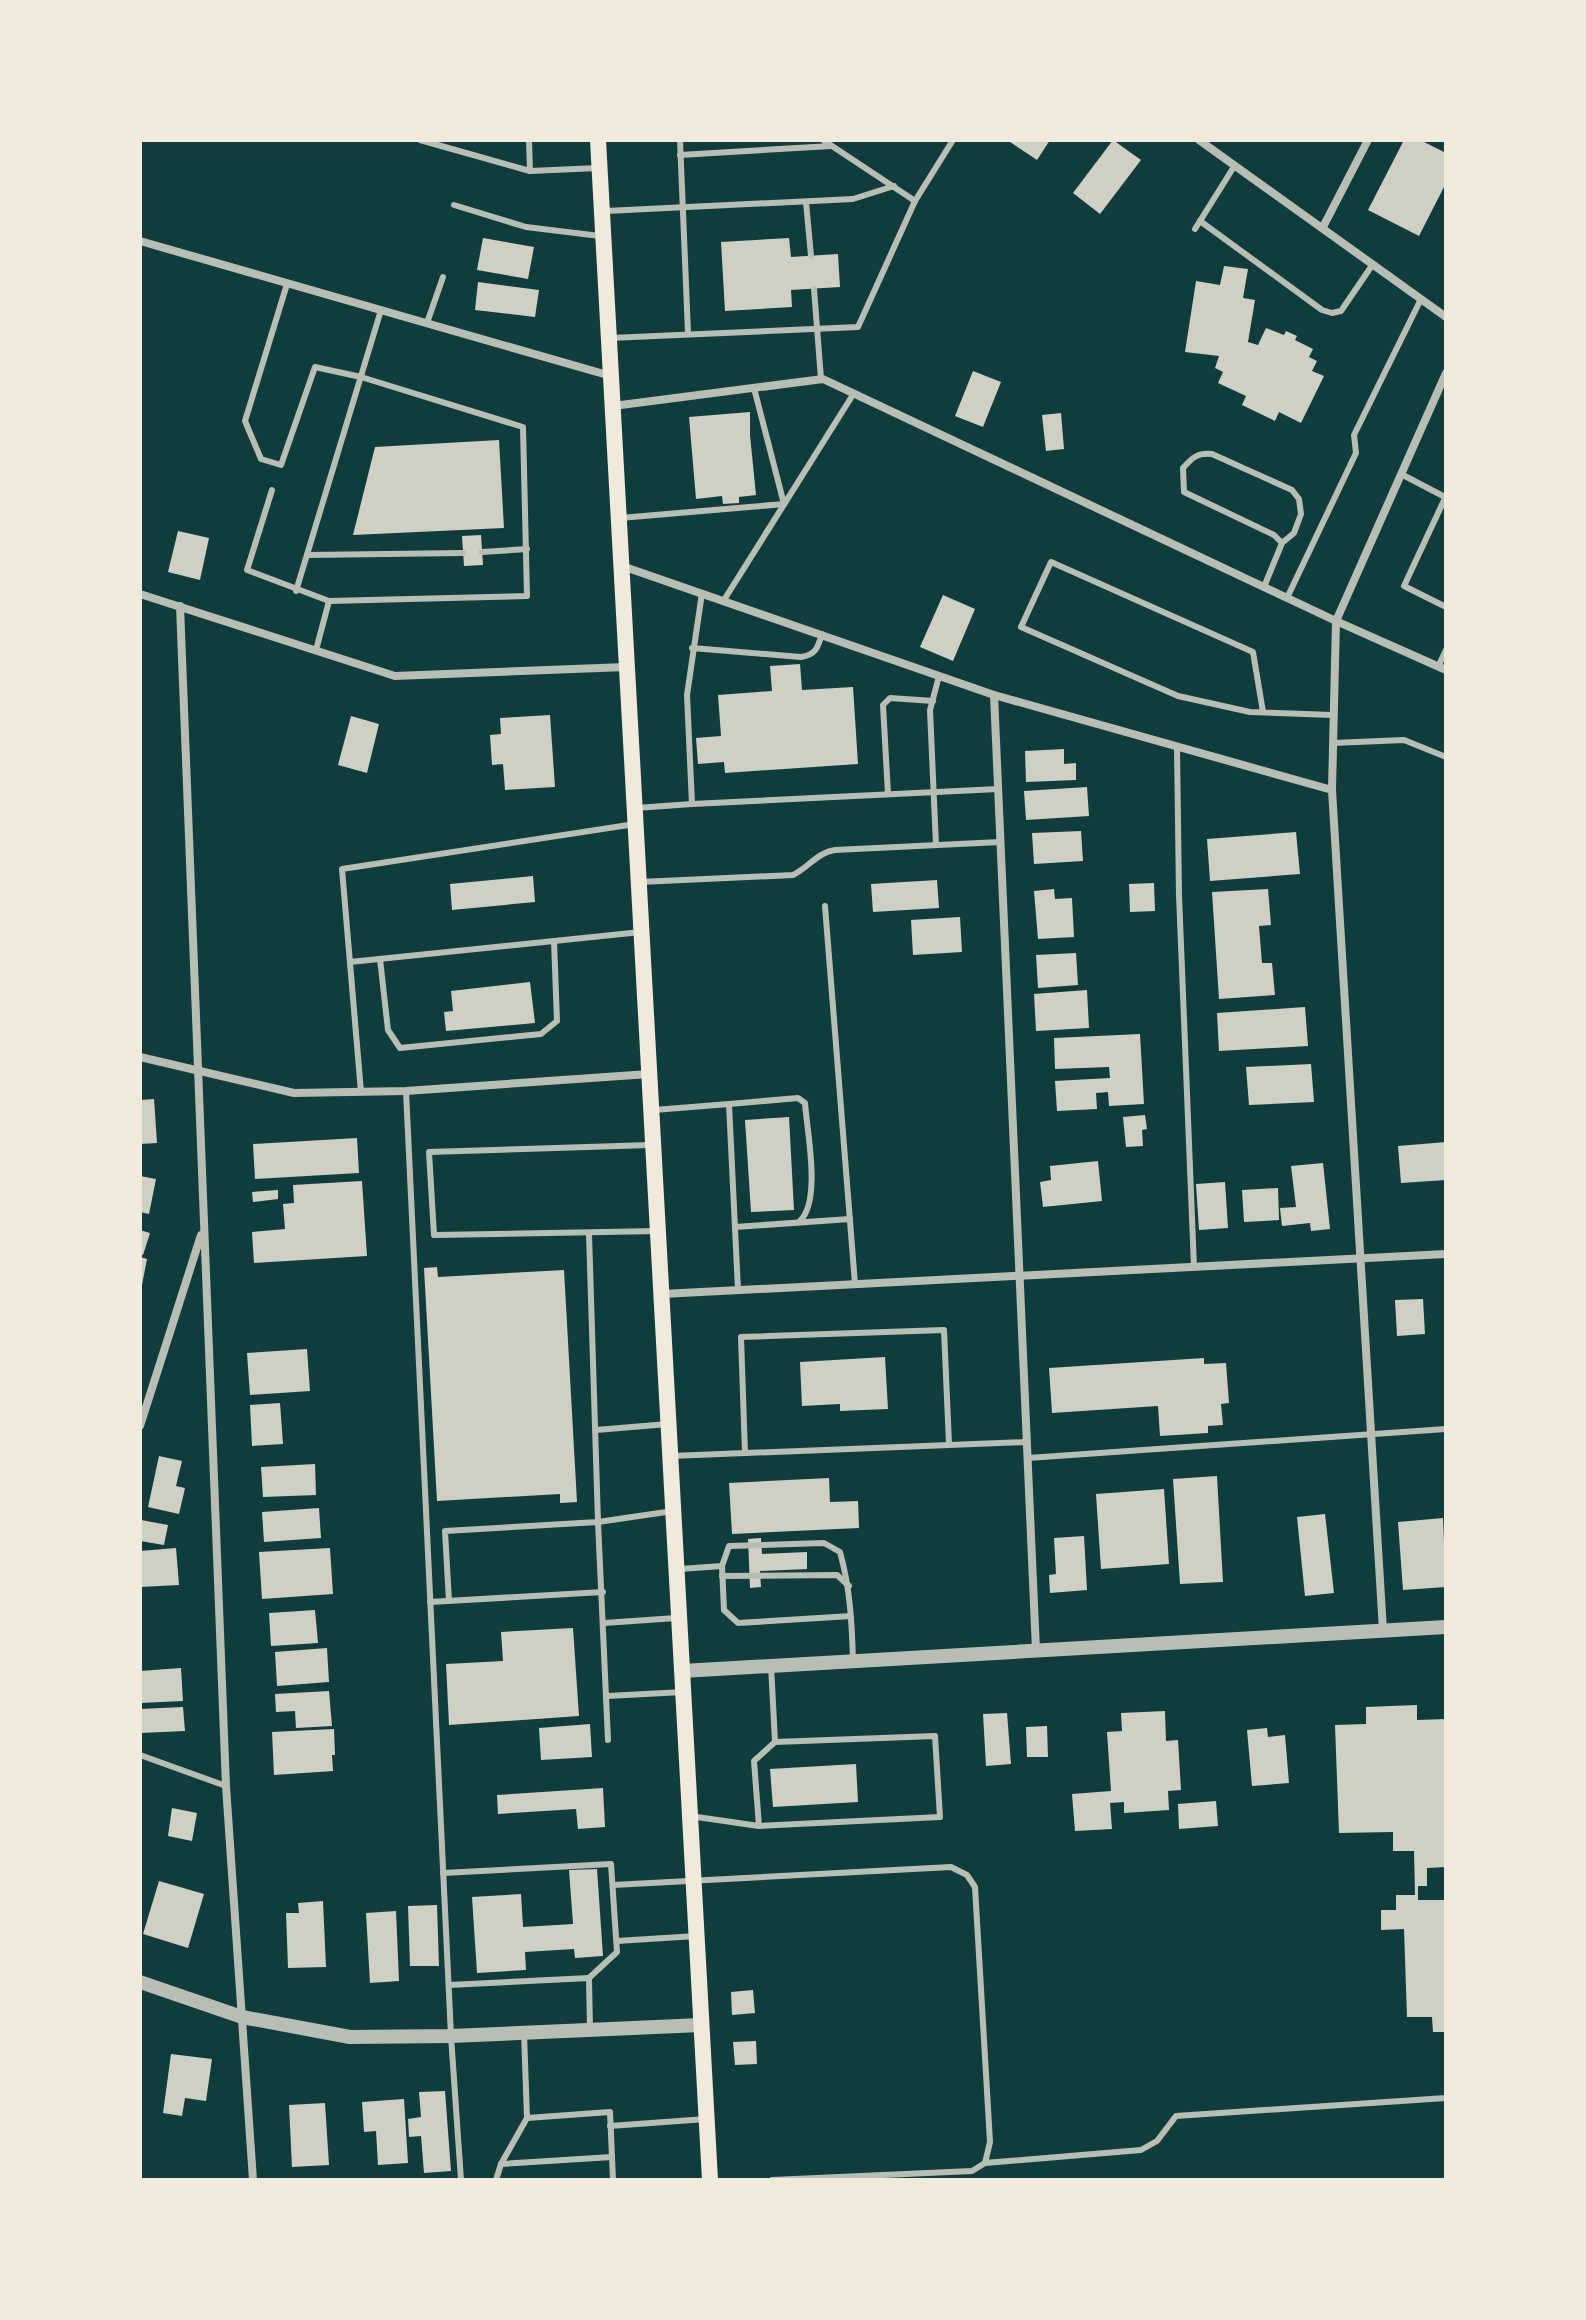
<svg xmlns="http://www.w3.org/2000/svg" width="1586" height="2320" font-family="'PT Sans Narrow',sans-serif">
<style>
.building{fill:#cfcfc3}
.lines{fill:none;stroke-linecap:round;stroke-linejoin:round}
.service{stroke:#b8beb3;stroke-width:6}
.minor{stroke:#b8beb3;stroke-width:8}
.tertiary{stroke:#b8beb3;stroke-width:14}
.secondary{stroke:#f1e9da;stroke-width:16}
</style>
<rect width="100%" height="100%" fill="#0f3d3e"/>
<g class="building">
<polygon points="1007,140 1050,140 1037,160"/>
<polygon points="1113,140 1141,160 1100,214 1073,193"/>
<polygon points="1404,140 1420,140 1446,153 1446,183 1419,236 1368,210"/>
<polygon points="483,238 534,247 528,279 477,270"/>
<polygon points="789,238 791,257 838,254 840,287 791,290 792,307 725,311 721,242"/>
<polygon points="1224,266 1248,269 1243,298 1255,300 1248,342 1258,345 1266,328 1284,335 1286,331 1297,336 1295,340 1313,349 1309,357 1317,361 1312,371 1324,376 1301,423 1279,412 1275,421 1242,405 1246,396 1218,383 1223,372 1215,368 1219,356 1185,352 1196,281 1220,285"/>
<polygon points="478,282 539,290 535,317 475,310"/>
<polygon points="973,371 1001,382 983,427 955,416"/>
<polygon points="750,412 750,435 756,495 739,497 739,503 723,504 722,496 696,499 689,417"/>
<polygon points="1061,413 1064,449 1046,451 1042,415"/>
<polygon points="499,440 504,528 353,535 375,447"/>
<polygon points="178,531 209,538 200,580 168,572"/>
<polygon points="481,535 483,565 464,566 462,536"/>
<polygon points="943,595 975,609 953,661 920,647"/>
<polygon points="800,664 802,690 853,687 858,764 725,773 724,762 698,764 696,738 721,736 718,695 772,691 770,666"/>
<polygon points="550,715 555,787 505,790 503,764 492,765 490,735 501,734 500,718"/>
<polygon points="351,716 379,724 367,773 338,765"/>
<polygon points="1064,749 1064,764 1076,763 1076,780 1026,782 1025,751"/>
<polygon points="1087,787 1089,816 1026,820 1024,791"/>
<polygon points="1081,831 1083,861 1034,864 1032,833"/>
<polygon points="1296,832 1300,874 1210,881 1207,839"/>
<polygon points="533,876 535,902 452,910 450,884"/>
<polygon points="937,880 939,908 873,912 871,884"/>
<polygon points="1154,883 1155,911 1130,912 1129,884"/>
<polygon points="1054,889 1055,899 1072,898 1074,937 1038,939 1034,891"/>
<polygon points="1268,889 1271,925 1259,926 1262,963 1272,963 1275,995 1219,999 1212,892"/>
<polygon points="960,917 962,952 913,955 911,920"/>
<polygon points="1076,953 1078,985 1038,988 1036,955"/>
<polygon points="530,982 535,1023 446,1031 444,1012 453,1011 451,991"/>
<polygon points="1087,990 1089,1028 1036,1031 1034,994"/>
<polygon points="1305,1007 1308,1046 1219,1051 1217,1013"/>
<polygon points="1140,1034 1144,1104 1109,1106 1108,1092 1096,1093 1097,1109 1057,1111 1055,1081 1110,1078 1109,1067 1055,1069 1054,1038"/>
<polygon points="1311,1064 1314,1102 1249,1105 1246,1067"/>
<polygon points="154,1099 157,1143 140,1144 140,1100"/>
<polygon points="1145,1115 1147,1129 1142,1130 1143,1146 1126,1147 1123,1117"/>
<polygon points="789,1117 794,1210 751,1212 745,1120"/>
<polygon points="357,1138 359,1173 255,1179 253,1144"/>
<polygon points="1446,1142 1446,1180 1401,1183 1398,1146"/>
<polygon points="1098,1161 1102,1201 1043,1207 1040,1182 1051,1180 1050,1166"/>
<polygon points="1323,1163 1330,1229 1311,1231 1310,1223 1282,1226 1280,1208 1296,1207 1291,1166"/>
<polygon points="140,1176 156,1179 149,1214 140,1212"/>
<polygon points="362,1181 367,1256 254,1263 252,1232 285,1229 283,1204 294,1203 293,1185"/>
<polygon points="1225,1182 1228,1228 1199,1230 1196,1184"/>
<polygon points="1278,1188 1279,1220 1244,1222 1242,1190"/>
<polygon points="278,1190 278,1199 253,1202 252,1192"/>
<polygon points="140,1230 150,1233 143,1255 140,1254"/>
<polygon points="140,1257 147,1259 142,1285 140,1285"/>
<polygon points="437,1267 438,1277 564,1270 577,1502 560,1503 560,1494 437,1501 424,1268"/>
<polygon points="1423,1299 1425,1334 1397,1336 1395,1300"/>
<polygon points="307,1349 310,1391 250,1395 247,1353"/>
<polygon points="885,1357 888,1409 840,1411 840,1404 802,1406 800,1362"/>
<polygon points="1204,1358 1204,1364 1226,1363 1229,1403 1221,1404 1223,1425 1208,1426 1208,1433 1160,1436 1158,1406 1052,1413 1049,1368"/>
<polygon points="280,1403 283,1444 252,1446 250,1405"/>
<polygon points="159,1456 182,1461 176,1486 185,1488 179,1514 148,1507"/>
<polygon points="315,1464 316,1495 263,1497 261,1467"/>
<polygon points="1217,1476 1223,1582 1180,1584 1173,1479"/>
<polygon points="829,1478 830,1502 858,1501 859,1528 732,1534 729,1483"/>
<polygon points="1164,1489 1169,1564 1101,1569 1096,1494"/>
<polygon points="319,1508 321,1538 264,1542 262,1512"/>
<polygon points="1325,1514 1334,1593 1305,1596 1297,1517"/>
<polygon points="1443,1518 1446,1587 1403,1590 1398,1522"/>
<polygon points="141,1520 168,1525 164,1545 140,1541"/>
<polygon points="1084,1536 1087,1590 1050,1593 1049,1575 1056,1574 1054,1538"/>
<polygon points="761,1538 762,1554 807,1552 807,1569 760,1571 761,1587 750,1588 748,1539"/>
<polygon points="176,1548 179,1585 140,1587 140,1551"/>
<polygon points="330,1548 333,1594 262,1599 259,1552"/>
<polygon points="315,1610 318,1643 271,1646 269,1613"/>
<polygon points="573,1628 579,1716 449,1725 446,1664 503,1661 501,1632"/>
<polygon points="327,1648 329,1682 277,1686 275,1652"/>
<polygon points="181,1668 183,1701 140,1703 140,1671"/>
<polygon points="329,1691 332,1726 296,1728 295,1711 276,1712 275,1694"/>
<polygon points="1417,1705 1417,1720 1446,1719 1446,1867 1427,1868 1427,1886 1418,1886 1418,1900 1446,1900 1446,2032 1433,2032 1432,2017 1407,2017 1404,1929 1381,1930 1381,1910 1396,1910 1396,1895 1415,1895 1414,1851 1393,1851 1393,1832 1339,1833 1335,1725 1366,1724 1366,1707"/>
<polygon points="183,1707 185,1731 140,1733 140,1709"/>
<polygon points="1165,1711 1166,1741 1178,1740 1181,1790 1168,1791 1169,1810 1124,1813 1124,1802 1110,1803 1112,1829 1075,1831 1072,1794 1111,1791 1107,1732 1122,1731 1121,1713"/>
<polygon points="1007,1713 1011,1764 986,1766 983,1714"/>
<polygon points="590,1724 592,1757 541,1760 539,1728"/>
<polygon points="1047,1726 1048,1757 1027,1757 1026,1727"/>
<polygon points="1267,1728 1268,1737 1285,1735 1289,1783 1252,1786 1247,1730"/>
<polygon points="334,1729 335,1755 332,1755 333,1771 274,1775 272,1732"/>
<polygon points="856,1764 858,1802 773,1807 770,1769"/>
<polygon points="603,1788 605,1827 578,1829 576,1809 498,1814 497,1795"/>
<polygon points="1216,1801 1218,1826 1179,1829 1178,1804"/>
<polygon points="172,1808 197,1813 192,1841 168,1836"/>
<polygon points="597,1869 603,1956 575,1958 574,1949 525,1952 526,1970 477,1973 472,1897 521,1894 523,1927 573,1924 569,1870"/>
<polygon points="159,1881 204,1894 188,1948 143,1934"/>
<polygon points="323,1901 326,1967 288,1968 286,1913 299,1913 298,1903"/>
<polygon points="437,1905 439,1966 410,1966 408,1906"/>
<polygon points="396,1911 399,1981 370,1983 366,1913"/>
<polygon points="753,1990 755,2013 732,2015 731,1992"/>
<polygon points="756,2041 757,2064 735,2065 733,2042"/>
<polygon points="171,2054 212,2059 206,2101 185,2098 182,2116 163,2113"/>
<polygon points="445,2091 451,2171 424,2173 421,2136 409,2137 408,2119 421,2117 419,2092"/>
<polygon points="404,2099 408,2163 378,2165 376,2131 364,2132 362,2102"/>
<polygon points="325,2103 329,2165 292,2167 289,2105"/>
</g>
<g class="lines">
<g class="service">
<polyline points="420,140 530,171 529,140"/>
<polyline points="680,140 688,333"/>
<polyline points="823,140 915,201"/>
<polyline points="680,155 831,146"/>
<polyline points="530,171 598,168"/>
<polyline points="806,202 811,256"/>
<polyline points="454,205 526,227 600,236"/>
<polyline points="606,211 853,199 894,186"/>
<polyline points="1200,221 1322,310 1332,313 1341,311 1373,264"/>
<polyline points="1195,229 1235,165"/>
<polyline points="814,289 821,379"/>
<polyline points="427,323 443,277"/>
<polyline points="610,338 858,327 915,201 953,140"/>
<polyline points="754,388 784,504"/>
<polyline points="1401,474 1445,497"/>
<polyline points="272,490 247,570 329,601 527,596 523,427 361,377 315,367 281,465 261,459 245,421 287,284"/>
<polyline points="1446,496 1404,586 1446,607"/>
<polyline points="620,518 784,504"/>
<polyline points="482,552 527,549"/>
<polyline points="307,555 463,553"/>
<path d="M 1264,587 L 1282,543 L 1294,533 L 1301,514 L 1299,499 L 1292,490 L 1212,454 C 1198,452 1192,458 1183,468 L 1184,492 L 1274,535 L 1282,543"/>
<polyline points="296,591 381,310"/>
<polyline points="1287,598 1356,453 1354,435 1421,299"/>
<polyline points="724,600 854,393"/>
<path d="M 692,648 L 801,657 C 816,655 818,647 822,634"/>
<polyline points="316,650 329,601"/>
<polyline points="1438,667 1446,650"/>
<polyline points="1263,712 1253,652 1051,562 1021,627 1178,696 1250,712 1333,715"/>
<polyline points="1333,743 1404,740 1446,757"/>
<polyline points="1177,748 1179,895 1194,1267"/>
<polyline points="888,794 883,705 890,698 933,701"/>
<polyline points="692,804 998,789"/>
<polyline points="636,808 692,804 687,695 702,593"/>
<polyline points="936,845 930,710 939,676"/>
<path d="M 640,882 L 793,875 C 809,867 818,852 835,850 L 1000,842"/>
<polyline points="825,906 855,1284"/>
<polyline points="380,959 388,1030 400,1048 541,1034 557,1021 554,941"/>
<polyline points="350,962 641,932"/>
<polyline points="406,1091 451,2036 461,2180"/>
<polyline points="361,1092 342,869 635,824"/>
<path d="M 729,1104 L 798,1098 L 805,1103 C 807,1132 822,1202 799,1222"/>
<polyline points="654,1110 729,1104 738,1290"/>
<polyline points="650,1145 429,1152 434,1235 658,1231"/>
<polyline points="735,1227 850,1219"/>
<polyline points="589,1234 598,1522 608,1740"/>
<polyline points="596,1430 668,1424"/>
<polyline points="745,1453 741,1337 944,1330 949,1444"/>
<polyline points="671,1456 1027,1442"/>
<polyline points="1028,1458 1446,1429"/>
<polyline points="680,1569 722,1566"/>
<polyline points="722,1576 837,1575 849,1586"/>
<polyline points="449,1601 445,1531 598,1522 673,1511"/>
<polyline points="430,1602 603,1592"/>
<path d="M 851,1616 L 738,1623 L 724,1610 L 722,1566 L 729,1546 L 824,1543 L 840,1552 C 850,1588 852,1623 853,1661"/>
<polyline points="604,1623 676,1618"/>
<polyline points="607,1696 683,1692"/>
<polyline points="140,1755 226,1786"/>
<polyline points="690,1816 759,1826 754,1761 775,1742 771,1665"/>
<polyline points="759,1826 940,1817 935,1736 775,1742"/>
<polyline points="443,1873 611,1864 617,1952 589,1978"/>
<polyline points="613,1885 951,1867 967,1875 975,1887 990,2142 985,2163 972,2171 772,2180"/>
<polyline points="617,1941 696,1936"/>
<polyline points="449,1985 589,1978 590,2030"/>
<polyline points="610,2126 706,2119"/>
<polyline points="612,2157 613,2180"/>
<polyline points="985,2163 1141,2150 1157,2141 1176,2116 1446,2098"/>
<polyline points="501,2164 612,2157 610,2112 527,2118 524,2033"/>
<polyline points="496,2180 501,2164 527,2118"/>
</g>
<g class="minor">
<polyline points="1199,140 1446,317"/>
<polyline points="1323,227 1368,140"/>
<polyline points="140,241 611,376"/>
<polyline points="613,406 823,379 1336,621 1446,670"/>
<polyline points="622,566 994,695 1332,790"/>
<polyline points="140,594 395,676 626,667"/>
<polyline points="180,606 226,1786 253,2180"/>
<polyline points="994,695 1036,1650"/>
<polyline points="140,1057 294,1093 406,1091 649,1074"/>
<polyline points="662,1294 1446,1254"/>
<polyline points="140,1426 201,1235"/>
<polyline points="1383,1630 1332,790 1336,621 1446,373"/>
</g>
<g class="tertiary">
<polyline points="682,1671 1446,1627"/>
<polyline points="140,1982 242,2017 350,2037 451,2036 701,2025"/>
</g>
<polyline class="secondary" points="598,140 710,2180"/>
</g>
<rect width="1586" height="2320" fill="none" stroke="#f1e9da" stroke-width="284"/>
</svg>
